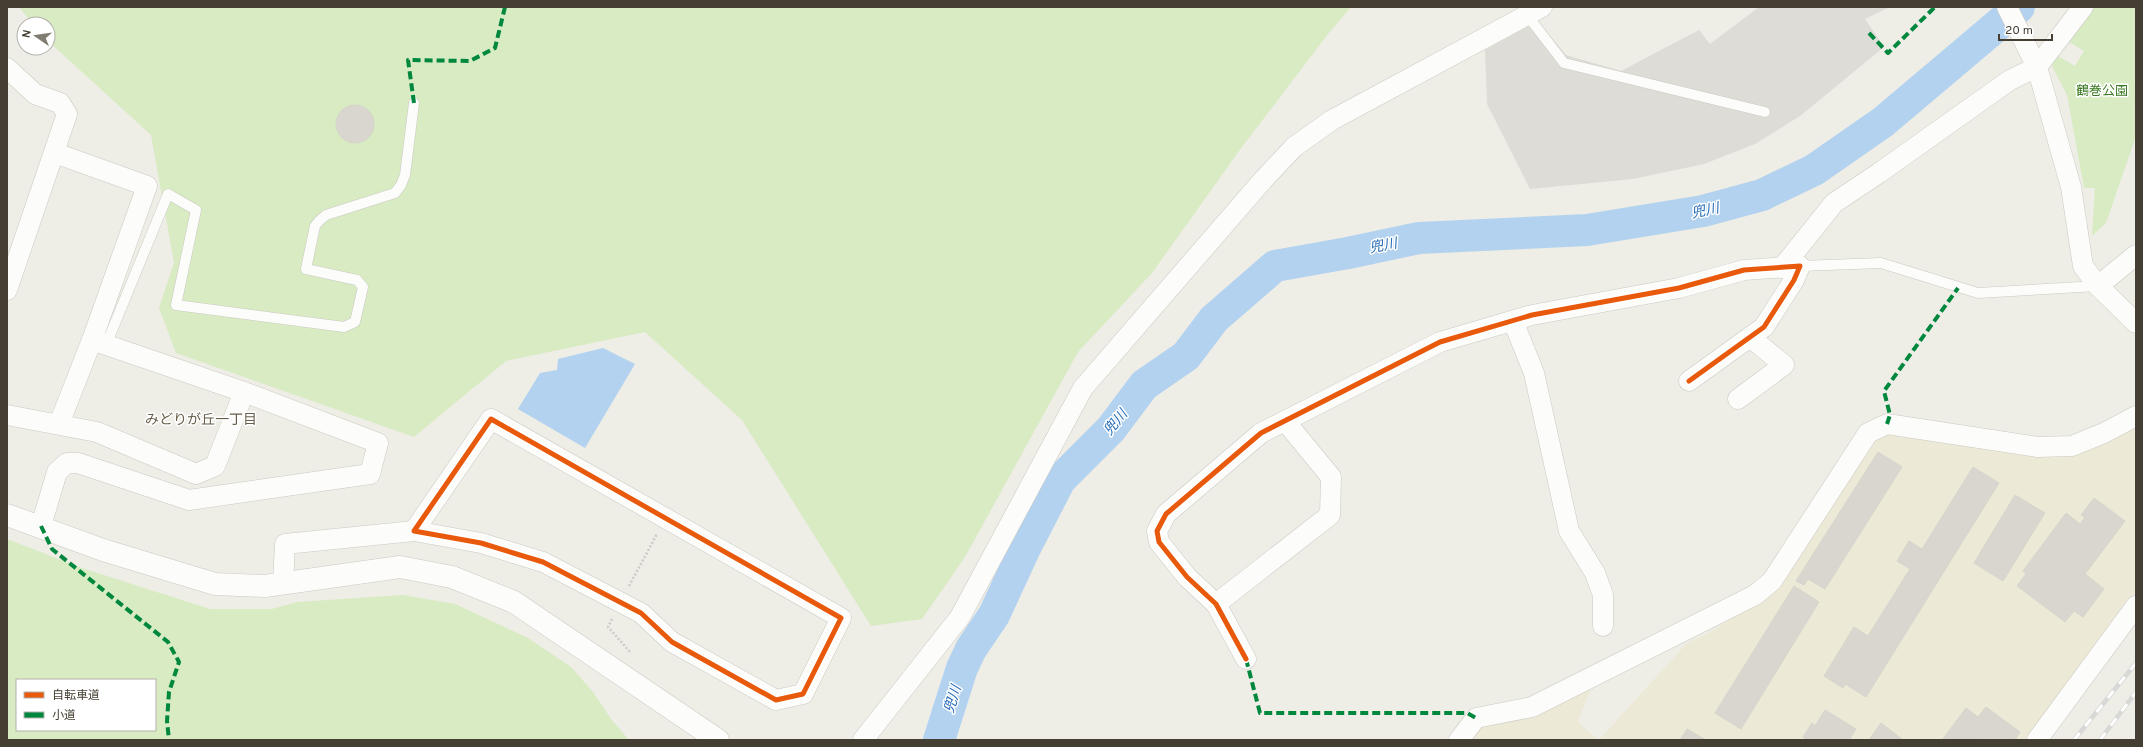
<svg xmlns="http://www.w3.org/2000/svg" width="2143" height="747" font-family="Overpass,'Noto Sans JP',sans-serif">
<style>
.education{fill:#ede9d7}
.green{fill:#d8ebc3;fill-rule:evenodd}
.parking{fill:#dddcd6}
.water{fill:#b2d2f0}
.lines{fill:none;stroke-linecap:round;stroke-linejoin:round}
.river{stroke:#b2d2f0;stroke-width:32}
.building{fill:#d8d6ce;stroke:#d7d4cc}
.service-casing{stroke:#cbc9c2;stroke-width:11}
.minor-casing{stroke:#cbc9c2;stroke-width:21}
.tertiary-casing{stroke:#cbc9c2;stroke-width:23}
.path{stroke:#cdcbc6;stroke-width:2.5;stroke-dasharray:2 2;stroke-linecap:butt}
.service{stroke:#fcfcfb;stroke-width:10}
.minor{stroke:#fcfcfb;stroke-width:20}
.tertiary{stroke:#fcfcfb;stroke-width:22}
.rail-casing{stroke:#d8d8d7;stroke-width:4.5}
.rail{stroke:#fff;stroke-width:3;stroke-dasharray:9;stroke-linecap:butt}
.quiet{stroke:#00873e;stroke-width:4;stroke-dasharray:8 4;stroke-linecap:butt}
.cycleway-casing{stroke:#fff;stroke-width:8}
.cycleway{stroke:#e8590c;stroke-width:5}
.labels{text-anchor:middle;stroke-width:3;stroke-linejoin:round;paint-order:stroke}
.park-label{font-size:13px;fill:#3b7923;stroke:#fff}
.water-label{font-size:14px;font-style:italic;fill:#256bb6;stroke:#fff}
.neighbourhood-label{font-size:14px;fill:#685e49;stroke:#fff}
</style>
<rect width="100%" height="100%" fill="#eeede6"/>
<g class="education">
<polygon points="2136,425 2136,591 2027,740 1599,740 1687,643 1709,633 1756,603 1866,447 1888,431 2079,453 2101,445"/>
<polygon points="1591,688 1578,722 1598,740 1467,740 1473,732 1487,723"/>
</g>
<g class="green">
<polygon points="19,7 1351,7 1328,34 1239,151 1152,273 1078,352 965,557 922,619 871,626 742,420 645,332 506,361 414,437 176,353 159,308 174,263 151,135 48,41 48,24 33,24"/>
<polygon points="2095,7 2136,7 2136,136 2106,223 2092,236 2095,188 2084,188 2067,95 2052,66 2056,55 2075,66 2084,51 2066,40"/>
<path d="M 7,539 L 82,568 L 210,609 L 272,609 L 297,602 L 403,595 L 455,604 L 528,638 L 571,667 L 593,692 L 611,719 L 629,740 L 7,740 ZM 17,680 L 155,680 L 155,730 L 17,730 Z"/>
</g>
<polygon class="parking" points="1759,7 1890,7 1865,19 1884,47 1800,116 1755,144 1704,164 1633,179 1530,189 1487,104 1485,50 1538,21 1566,55 1621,71 1699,30 1710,44"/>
<polygon class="water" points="603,348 635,364 585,448 518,409 540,373 557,370 558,359"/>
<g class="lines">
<polyline class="river" points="939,740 962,668 971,649 994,615 1024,550 1060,480 1111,429 1144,385 1186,356 1214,319 1275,266 1348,253 1419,238 1587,230 1703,211 1762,195 1814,170 1883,122 2019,7"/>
</g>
<g class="building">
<circle cx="355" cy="124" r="19"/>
<polygon points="1878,452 1902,467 1825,589 1808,579 1804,585 1796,581"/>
<polygon points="1973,467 1999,483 1866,697 1845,684 1843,688 1824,676 1854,627 1868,636 1910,569 1897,561 1909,541 1922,549"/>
<polygon points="2015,495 2045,513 2003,581 1974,563"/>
<polygon points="2094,498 2125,521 2085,574 2104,589 2083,617 2074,611 2065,622 2017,586 2026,574 2023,571 2066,513 2080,524 2085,517 2081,515"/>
<polygon points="1794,586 1819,602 1741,729 1715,713"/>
<polygon points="1986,707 2020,732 2015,740 1943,739 1966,708 1978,717"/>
<polygon points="1825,710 1856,729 1849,740 1807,740 1803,737 1812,723 1815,726"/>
<polygon points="1881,723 1903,740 1869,740"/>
<polygon points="1687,729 1706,740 1680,740"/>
</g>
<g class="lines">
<g class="service-casing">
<g id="service">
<polyline points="1527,15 1564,63 1765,112"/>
<polyline points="1800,266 1881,263 1978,293 2098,286"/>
<polyline points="106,345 168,194 196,210 176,305 344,327 355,322 363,287 357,280 306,269 315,226 319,221 326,215 395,193 401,185 405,175 414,103"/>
</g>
</g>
<g class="minor-casing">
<g id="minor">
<polyline points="2007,7 2037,67 2071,187 2083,266 2098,286 2136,323"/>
<polyline points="7,68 35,94 60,103 67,114 7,290"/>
<polyline points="55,153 147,186 92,340 59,424"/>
<polyline points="1782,268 1834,203 1879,173 2010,80 2037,67 2083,7"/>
<polyline points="2098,286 2136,255"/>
<polyline points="1513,321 1534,373 1569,531 1595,573 1603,595 1603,626"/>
<polyline points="1738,399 1784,365 1750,337"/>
<polyline points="7,415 97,432 196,474 215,466 244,392"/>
<polygon points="491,419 841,618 803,694 776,700 672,642 641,613 543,562 481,543 414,531"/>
<polyline points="41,526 57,472 67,463 78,463 189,500 370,474 378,443 244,392 92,340"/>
<polyline points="283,583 285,544 414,531"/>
<polyline points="1216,604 1330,515 1331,477 1285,421"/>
<polyline points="1246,659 1216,604 1187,577 1159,542 1157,531 1166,514 1261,433 1440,342 1532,315 1679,288 1744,270 1800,266 1794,280 1764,327 1689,381"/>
<polyline points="863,740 960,617 1083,388 1263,180 1294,147 1332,120 1542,7"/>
<polyline points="1459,740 1476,718 1532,707 1755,595 1772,581 1868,433 1887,424 2038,447 2072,446 2104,433 2136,416"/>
<polyline points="2037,740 2136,606"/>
</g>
</g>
<g class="tertiary-casing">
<polyline id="tertiary" points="7,515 103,550 215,584 265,586 400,567 452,577 514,602 718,740"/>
</g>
<g class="path">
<polyline points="629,586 657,534"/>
<polyline points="612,619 608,627 631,653"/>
</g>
<use href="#service" class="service"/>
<use href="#minor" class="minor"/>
<use href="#tertiary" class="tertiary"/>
<g class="rail-casing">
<g id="rail">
<polyline points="2074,740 2136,663"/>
<polyline points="2100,740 2136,692"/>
</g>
</g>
<use href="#rail" class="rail"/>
<g class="quiet">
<polyline points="1869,33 1888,53 1935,7"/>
<polyline points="414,103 408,60 470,61 495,48 505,7"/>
<polyline points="1887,424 1890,415 1884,391 1958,288"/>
<polyline points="41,526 52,549 168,642 179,662 169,692 167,721 169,740"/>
<polyline points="1246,659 1260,713 1467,713 1476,718"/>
</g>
<g class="cycleway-casing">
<g id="cycleway">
<polygon points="491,419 841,618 803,694 776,700 672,642 641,613 543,562 481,543 414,531"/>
<polyline points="1246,659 1216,604 1187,577 1159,542 1157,531 1166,514 1261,433 1440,342 1532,315 1679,288 1744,270 1800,266 1794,280 1764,327 1689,381"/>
</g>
</g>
<use href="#cycleway" class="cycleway"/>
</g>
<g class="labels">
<g class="park-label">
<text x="2102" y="95">鶴巻公園</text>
</g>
<g class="water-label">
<text transform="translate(1705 210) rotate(-12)" y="5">兜川</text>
<text transform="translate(1383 245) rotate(-11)" y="5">兜川</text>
<text transform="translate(1115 422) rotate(-51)" y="5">兜川</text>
<text transform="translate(952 699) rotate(-73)" y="5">兜川</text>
</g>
<g class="neighbourhood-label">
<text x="201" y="424">みどりが丘一丁目</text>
</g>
</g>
<rect width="2143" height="747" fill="none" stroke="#443f32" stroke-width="16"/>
<rect x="16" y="679" width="140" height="52" fill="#ffffff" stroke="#b4b2ad"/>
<rect x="24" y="692" width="20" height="6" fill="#e8590c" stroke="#b4b2ad"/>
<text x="52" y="699" font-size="12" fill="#443f32">自転車道</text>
<rect x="24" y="712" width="20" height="6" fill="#00873e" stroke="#b4b2ad"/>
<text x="52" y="719" font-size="12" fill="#443f32">小道</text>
<g transform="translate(36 36) rotate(283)"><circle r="19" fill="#ffffff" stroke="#b4b2ad"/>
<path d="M0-3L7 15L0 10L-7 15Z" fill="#807c71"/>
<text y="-6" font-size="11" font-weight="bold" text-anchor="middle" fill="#443f32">N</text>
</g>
<path d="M1999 34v6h53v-6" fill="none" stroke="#443f32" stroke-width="2"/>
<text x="2005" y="34" font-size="12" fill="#443f32" stroke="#ffffff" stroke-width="3" paint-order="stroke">20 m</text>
</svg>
